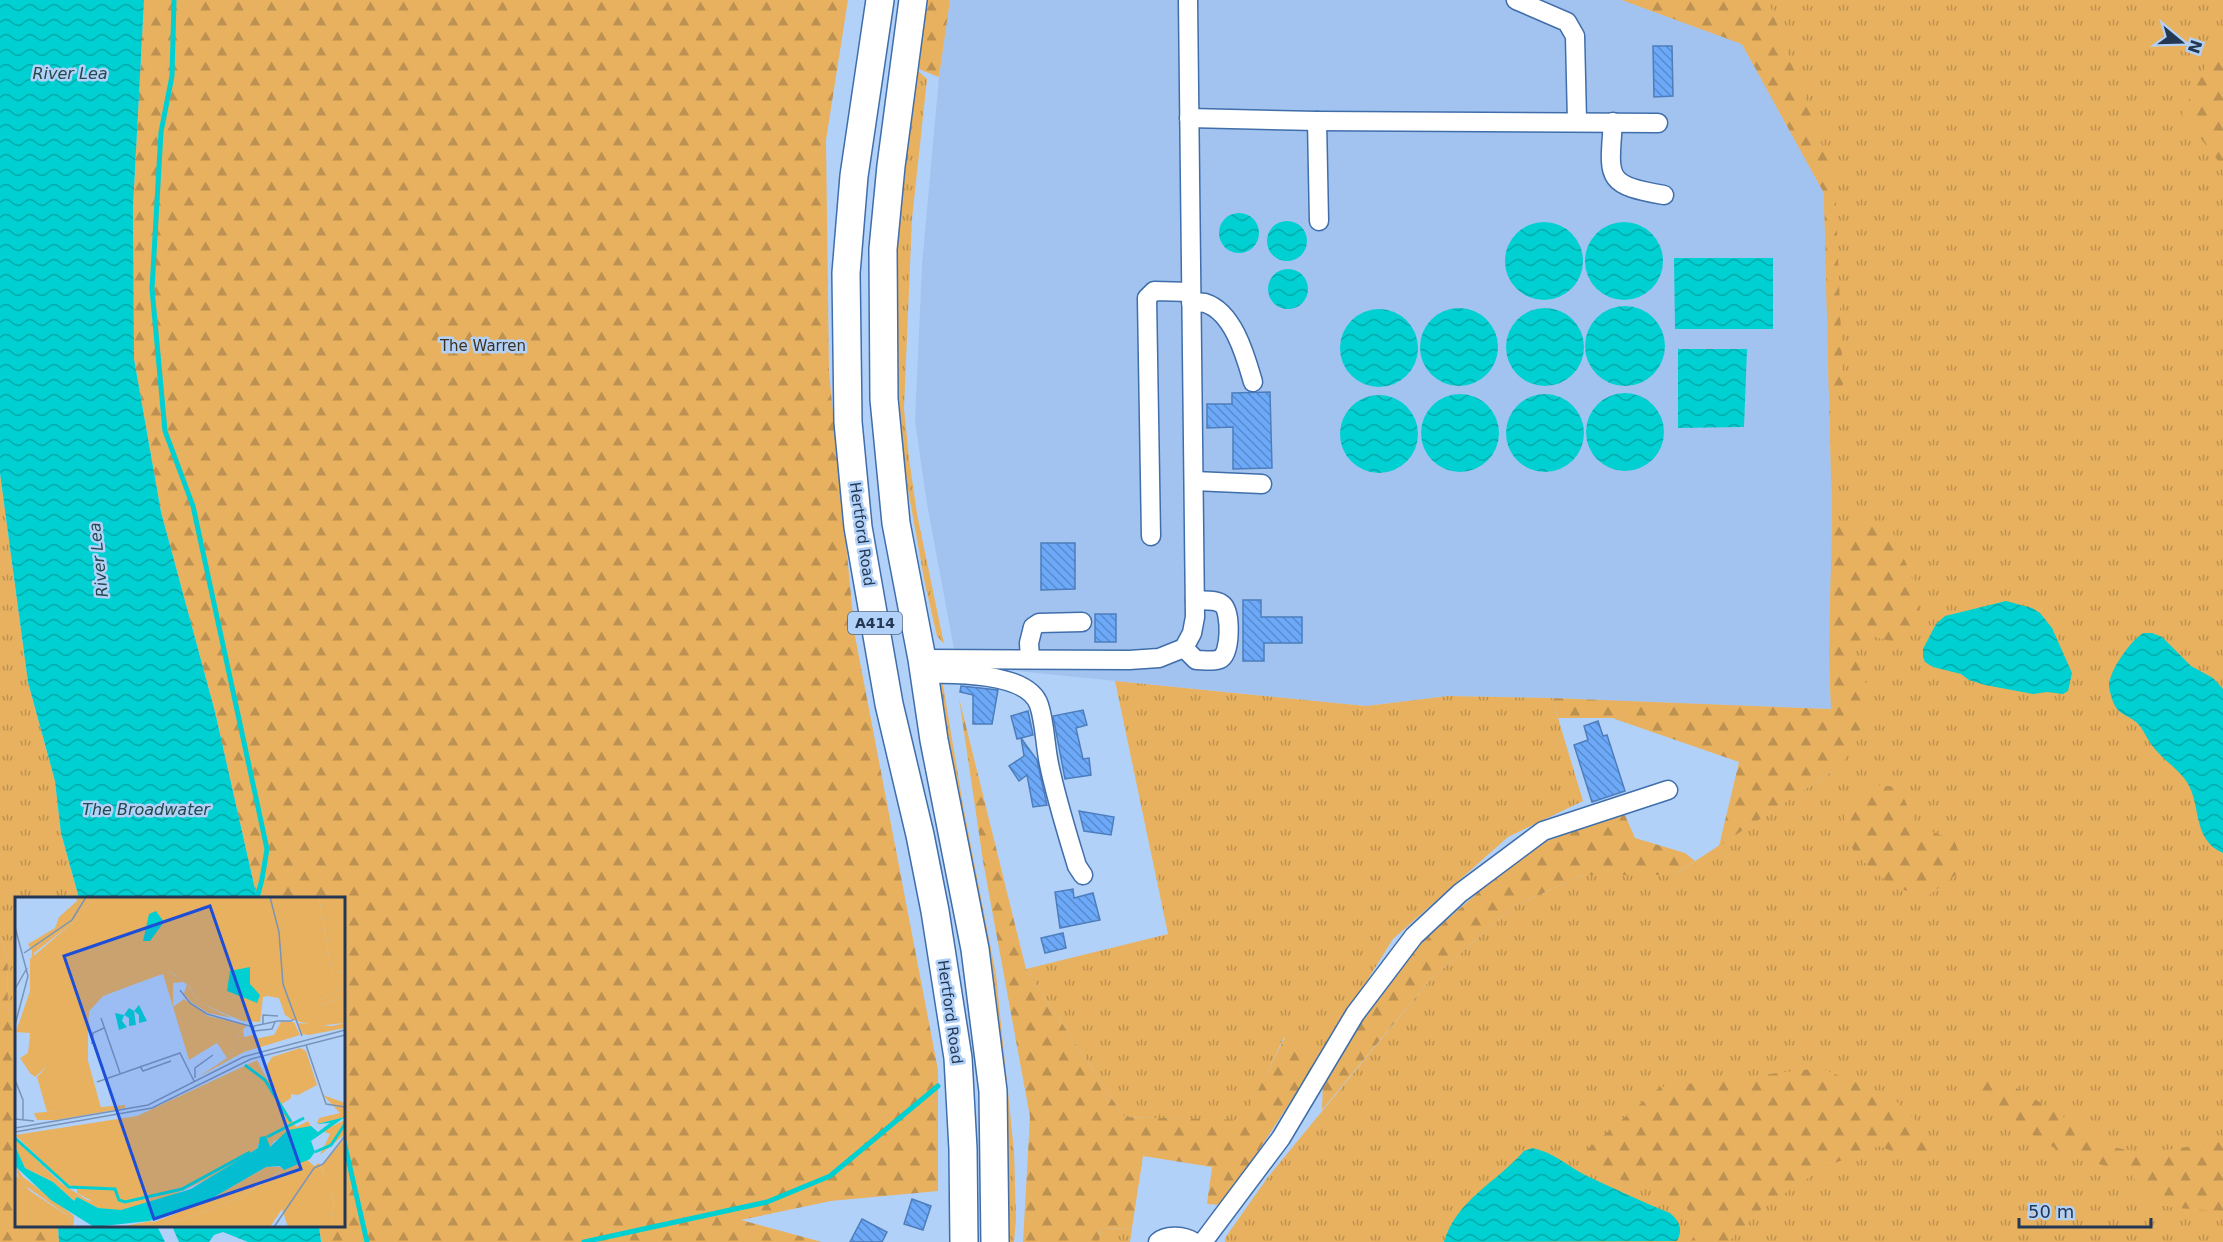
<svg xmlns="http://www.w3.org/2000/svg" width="2223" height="1242" font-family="'DejaVu Sans',sans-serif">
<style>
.built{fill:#a2c3ef}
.grass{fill:url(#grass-tufts)}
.forest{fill:url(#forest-firs)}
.water{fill:url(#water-waves)}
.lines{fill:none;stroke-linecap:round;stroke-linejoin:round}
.stream{stroke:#00d0d1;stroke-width:5}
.building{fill:url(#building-back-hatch);stroke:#4d7dbb;stroke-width:1.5}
.minor-casing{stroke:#3f6eab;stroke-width:21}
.highway-casing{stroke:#3f6eab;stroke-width:30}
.minor{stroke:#fff;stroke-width:18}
.highway{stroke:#fff;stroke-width:27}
.labels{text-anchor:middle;stroke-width:5;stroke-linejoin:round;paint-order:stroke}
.shield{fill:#b2d1f9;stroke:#4f6685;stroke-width:1.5}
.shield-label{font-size:14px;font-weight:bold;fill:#243853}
.park-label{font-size:15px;fill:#3f311c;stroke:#b2d1f9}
.street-label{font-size:15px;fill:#243853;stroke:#b2d1f9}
.water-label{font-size:16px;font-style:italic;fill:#264848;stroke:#b2d1f9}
.inset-river{fill:none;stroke:#00d0d1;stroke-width:3}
.inset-road{fill:none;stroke:#7994b7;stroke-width:1.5}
.view{fill:#1d4ed8;fill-opacity:0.15;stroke:#1d4ed8;stroke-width:3}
.inset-edge{fill:none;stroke:#243853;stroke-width:3}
</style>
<defs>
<pattern id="grass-tufts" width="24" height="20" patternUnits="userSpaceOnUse" patternTransform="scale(1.5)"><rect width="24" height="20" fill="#e8b15f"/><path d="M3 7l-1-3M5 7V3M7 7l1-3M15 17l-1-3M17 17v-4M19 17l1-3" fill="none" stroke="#bc9151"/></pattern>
<pattern id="forest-firs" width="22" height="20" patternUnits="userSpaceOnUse" patternTransform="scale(1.5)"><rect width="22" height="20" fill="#e8b15f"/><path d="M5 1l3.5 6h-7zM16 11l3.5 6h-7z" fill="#bc9151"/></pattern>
<pattern id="water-waves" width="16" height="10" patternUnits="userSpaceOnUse" patternTransform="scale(1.5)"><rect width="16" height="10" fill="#00d0d1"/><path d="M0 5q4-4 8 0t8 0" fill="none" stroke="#02aaac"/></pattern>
<pattern id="building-back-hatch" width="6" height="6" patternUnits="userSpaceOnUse" patternTransform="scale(1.5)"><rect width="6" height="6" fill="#6da9f9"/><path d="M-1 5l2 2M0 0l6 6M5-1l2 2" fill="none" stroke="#598bcc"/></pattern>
</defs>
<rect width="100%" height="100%" fill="#b2d1f9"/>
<polygon class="built" points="950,0 1622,0 1742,44 1824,193 1832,521 1829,657 1831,709 1552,698 1449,696 1366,706 957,665 927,504 915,421 922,265 939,77"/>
<g class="grass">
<polygon points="1622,0 2223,0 2223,1242 1225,1242 1225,1238 1268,1177 1429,981 1514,906 1584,875 1674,875 1834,770 1829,657 1832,521 1824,193 1742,44"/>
<polygon points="915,68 927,79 912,219 904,408 909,458 917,514 944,644 937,636 925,584 904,467 897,365 898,242"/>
<polygon points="0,473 28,682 55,781 61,833 79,898 16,898 16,1037 8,1008 7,957 0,937"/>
<polygon points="942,679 963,805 996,975 1014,1151 1016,1220 1014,1242 1008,1242 938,692"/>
<polygon points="1115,681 1366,706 1448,696 1552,698 1583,801 1508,837 1393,939 1319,1058 1284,1037 1244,1121 1124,1117 1026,969 1168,934"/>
<polygon points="1132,1228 1130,1242 1099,1242 1101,1229"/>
</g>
<g class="forest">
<polygon points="144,0 848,0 826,140 829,372 855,636 938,1070 938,1191 831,1201 741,1220 822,1242 321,1242 319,1226 344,1226 344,898 257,898 215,712 161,512 134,359 133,207"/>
<polygon points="927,0 950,0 939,77 916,68"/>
<polygon points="1622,0 1768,0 1835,180 1843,385 1829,394 1824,193 1742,44"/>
<polygon points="2214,48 2223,48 2223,167 2182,114"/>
<polygon points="1832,521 1891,528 1921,599 1914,626 1894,642 1867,635 1854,654 1873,701 1849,754 1834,770 1719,846 1739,762 1612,718 1558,718 1552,698 1831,709 1829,657"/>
<polygon points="959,698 1026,969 1124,1117 1243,1120 1285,1037 1319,1058 1223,1205 1207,1204 1212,1167 1143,1156 1132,1228 1101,1229 1099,1242 1023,1242 1030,1117 983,861"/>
<polygon points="1875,785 1899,787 1916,826 1954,840 1965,868 1929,895 1894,888 1856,855 1844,833 1844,813 1853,794"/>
<polygon points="1624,813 1635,838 1685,853 1695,861 1674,875 1584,875 1514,906 1429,981 1322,1110 1323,1079 1372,1005 1419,944 1490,882 1544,842"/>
<polygon points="0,937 7,957 8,1008 16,1037 16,1226 58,1226 59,1242 0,1242"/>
<polygon points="1820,1068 1892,1097 1926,1131 1934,1155 1923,1164 1879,1146 1827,1166 1765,1206 1728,1242 1690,1242 1696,1234 1685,1202 1619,1179 1582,1154 1660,1087"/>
<polygon points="1978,1076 1997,1076 2112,1147 2143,1153 2223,1142 2223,1211 2175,1208 2145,1200 2133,1176 2056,1149 1986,1107 1973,1089"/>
</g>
<g class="water">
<polygon points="0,0 144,0 133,207 134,359 161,512 215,712 257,898 79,898 61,833 55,781 28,682 0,473"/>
<circle cx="1239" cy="233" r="20"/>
<circle cx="1287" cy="241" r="20"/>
<circle cx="1544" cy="261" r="39"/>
<circle cx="1624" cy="261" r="39"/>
<polygon points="1674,258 1773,258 1773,329 1675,329"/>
<circle cx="1288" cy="289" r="20"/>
<circle cx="1625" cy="346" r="40"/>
<circle cx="1545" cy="347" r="39"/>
<circle cx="1459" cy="347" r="39"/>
<circle cx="1379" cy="348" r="39"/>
<polygon points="1678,349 1747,349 1744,427 1678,428"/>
<circle cx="1625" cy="432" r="39"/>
<circle cx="1460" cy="433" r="39"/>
<circle cx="1545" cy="433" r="39"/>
<circle cx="1379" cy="434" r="39"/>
<polygon points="2006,601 2032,608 2040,613 2052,628 2072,673 2068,691 2063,694 2047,692 2033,694 1985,685 1969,680 1961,674 1933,667 1925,662 1923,657 1923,649 1936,624 1945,616"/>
<path d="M 2143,633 L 2152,633 L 2162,637 L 2191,666 L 2213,678 L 2223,689 L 2223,853 C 2190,839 2203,801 2184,778 C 2175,767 2163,759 2154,748 C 2147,740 2144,729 2136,722 C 2130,717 2121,714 2117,709 C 2113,704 2110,693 2109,687 C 2109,670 2130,642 2143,633 Z"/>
<path d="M 1532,1148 C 1551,1151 1568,1166 1585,1175 C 1613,1188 1642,1202 1670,1213 C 1680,1222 1683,1229 1677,1241 L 1444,1242 C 1456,1200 1497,1182 1524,1151 Z"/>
<polygon points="58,1226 157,1226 165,1242 59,1242"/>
<polygon points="172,1226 319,1226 321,1242 248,1242 223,1232 214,1235 209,1242 179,1242"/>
</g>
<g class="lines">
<g class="stream">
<polyline points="174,0 172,76 161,132 152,289 165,431 193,506 267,849 262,879 257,898"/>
<polyline points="344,1141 367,1242"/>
<polyline points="584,1242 767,1202 830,1176 938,1086"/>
</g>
</g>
<g class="building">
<polygon points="1653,46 1672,46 1673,96 1654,97"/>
<polygon points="1270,392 1272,468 1233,469 1233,427 1207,428 1207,404 1232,404 1232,393"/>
<polygon points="1041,543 1075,543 1075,589 1041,590"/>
<polygon points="1243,600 1261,600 1261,617 1302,617 1302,643 1264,643 1264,661 1243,661"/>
<rect x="1095" y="614" width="21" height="28"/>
<polygon points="961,686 998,690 992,724 973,724 973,695 960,692"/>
<polygon points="1083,710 1087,725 1076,728 1083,759 1089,758 1091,775 1065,779 1053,716"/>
<polygon points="1028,711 1033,735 1021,738 1037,760 1047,805 1033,807 1027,775 1019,781 1009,766 1024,756 1021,738 1017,739 1011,716"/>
<polygon points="1598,721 1603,736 1607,735 1625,791 1592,802 1574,745 1588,740 1584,726"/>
<polygon points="1079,811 1114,817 1111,835 1084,831"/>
<polygon points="1073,889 1074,898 1093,893 1100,920 1060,928 1055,892"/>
<polygon points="1063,933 1066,948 1045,953 1041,938"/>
<polygon points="912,1199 931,1206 923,1230 904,1224"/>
<polygon points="862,1219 887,1232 882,1242 850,1242"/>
</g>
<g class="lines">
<g class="minor-casing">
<g id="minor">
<polyline points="1516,0 1567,22 1575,36 1577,121"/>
<polyline points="1189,118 1317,121 1658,123"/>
<polyline points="1317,121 1319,221"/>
<path d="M 1613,122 C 1609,178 1604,185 1664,195"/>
<path d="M 1191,302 C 1196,303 1201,302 1205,303 C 1234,312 1246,358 1253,382"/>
<polyline points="1194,481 1262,484"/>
<polyline points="1151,536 1147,298 1154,291 1191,292"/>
<path d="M 1184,648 L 1196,660 C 1203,660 1213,662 1220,659 C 1231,654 1231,613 1223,605 C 1217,599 1203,601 1195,600"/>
<polyline points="922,659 1129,660 1159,658 1184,648 1192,633 1195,617 1188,0"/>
<polyline points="1030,659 1029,643 1033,627 1039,623 1082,622"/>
<path d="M 924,674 C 951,673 1028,672 1039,705 C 1045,723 1045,745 1049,764 C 1056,798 1067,833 1077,866 L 1083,875"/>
<path d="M 1158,1242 C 1167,1234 1184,1236 1194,1242"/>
<polyline points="1203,1242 1281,1138 1355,1014 1414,936 1460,893 1543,831 1668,790"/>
</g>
</g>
<g class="highway-casing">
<g id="highway">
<polyline points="880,0 854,176 846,273 848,422 858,527 889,704 920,835 935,911 958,1058 963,1149 964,1242"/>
<polyline points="913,0 891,166 883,249 884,399 896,523 922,659 934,740 975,949 993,1091 995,1242"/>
</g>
</g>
<use href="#minor" class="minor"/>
<use href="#highway" class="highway"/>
</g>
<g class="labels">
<rect class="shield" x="848" y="612" width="54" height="22" rx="4.5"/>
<g class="shield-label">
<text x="875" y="628">A414</text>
</g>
<g class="park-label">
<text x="483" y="351">The Warren</text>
</g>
<g class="street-label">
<text transform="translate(862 534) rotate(82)" y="5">Hertford Road</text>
<text transform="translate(950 1012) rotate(82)" y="5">Hertford Road</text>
</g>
<g class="water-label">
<text x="70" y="79">River Lea</text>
<text transform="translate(98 560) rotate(-96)" y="6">River Lea</text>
<text x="146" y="815">The Broadwater</text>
</g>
</g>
<g transform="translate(15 897)">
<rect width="330" height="330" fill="#b2d1f9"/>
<path d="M 80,0 L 304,0 L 317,76 L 330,75 L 330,89 L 304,103 L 304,109 L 330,99 L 330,126 L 300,129 L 275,122 L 264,101 L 252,99 L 248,100 L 245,125 L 227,124 L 185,106 L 174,89 L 155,74 L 88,99 L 73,115 L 73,164 L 86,211 L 32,215 L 22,180 L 33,168 L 20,180 L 15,176 L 5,161 L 13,156 L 15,136 L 1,135 L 15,94 L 15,62 L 56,27 ZM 169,102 L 193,119 L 210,123 L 210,128 L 221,130 L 225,144 L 212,161 L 202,146 L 174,163 L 158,110 ZM 330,241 L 330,330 L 316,330 L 319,304 L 306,269 ZM 0,268 L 8,280 L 59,319 L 59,323 L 5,285 ZM 251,270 L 264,270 L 266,274 L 226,300 L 176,320 L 148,328 L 137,326 L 194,303 Z" fill="#e8b15f"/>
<path d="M 61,0 L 80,0 L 56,27 L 19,56 L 16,81 L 17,54 L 13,47 L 40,31 L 44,20 L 62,4 ZM 249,0 L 254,0 L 262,34 L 264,76 L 276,122 L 270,118 L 264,101 ZM 256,0 L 262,4 L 272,82 L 311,78 L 281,86 L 277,91 L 281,122 L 266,75 L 265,37 ZM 304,0 L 330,0 L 330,75 L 317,76 ZM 187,1 L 194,20 L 187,45 L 188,22 L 182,11 ZM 70,27 L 76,29 L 79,38 L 64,60 L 55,59 L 52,50 L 68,37 ZM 197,47 L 203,59 L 219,69 L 213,74 L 211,88 L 200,82 L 191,64 ZM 135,70 L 141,76 L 153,73 L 169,85 L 158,86 L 158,110 L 148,77 L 126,84 L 125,77 ZM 40,74 L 47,100 L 60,105 L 55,111 L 46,111 L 45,137 L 39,150 L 38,136 L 43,113 ZM 172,87 L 185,106 L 217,121 L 193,116 L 176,105 L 169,97 ZM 110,89 L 88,99 L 74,114 L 73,131 L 62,121 L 86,98 ZM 330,89 L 330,99 L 304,109 L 304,103 ZM 210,123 L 232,129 L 228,132 L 229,140 L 238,138 L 240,142 L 259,138 L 266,125 L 279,125 L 285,138 L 229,155 L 183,180 L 212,161 L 225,144 L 221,130 L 209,128 ZM 282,126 L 317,129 L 330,126 L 330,131 L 294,138 L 287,137 ZM 58,143 L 62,163 L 58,165 L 50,161 L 53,146 ZM 285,151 L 291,154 L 302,188 L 283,198 L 276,197 L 276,201 L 267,207 L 281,230 L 293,224 L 296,229 L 259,244 L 255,250 L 250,243 L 243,247 L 243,251 L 193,282 L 158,298 L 106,314 L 83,311 L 62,300 L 59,304 L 38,285 L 10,271 L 0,249 L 0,242 L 46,286 L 72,303 L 103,309 L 91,261 L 61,292 L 48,284 L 0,238 L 122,219 L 242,163 L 253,184 L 252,168 L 257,160 ZM 308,198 L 330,206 L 330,220 L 302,227 L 304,221 L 325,216 ZM 110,208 L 110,211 L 41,223 L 22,223 L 19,216 ZM 330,223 L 329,238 L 305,258 L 315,237 L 307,234 ZM 291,262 L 299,269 L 304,266 L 313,286 L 319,305 L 316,330 L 273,330 L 267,312 L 255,330 L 104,330 L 136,324 L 148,328 L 176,320 L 226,300 L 265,275 L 264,269 L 269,273 ZM 0,277 L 15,294 L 59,323 L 58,330 L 0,330 Z" fill="#e8b15f"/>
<path d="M 91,261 L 112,266 L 107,307 L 103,309 L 83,307 L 62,296 L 63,262 Z" fill="#e8b15f"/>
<path d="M 141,14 L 149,25 L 135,44 L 128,44 L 134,17 ZM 235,70 L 235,87 L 245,98 L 242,106 L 212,94 L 215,74 ZM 124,108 L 132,124 L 124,126 L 124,118 L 119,114 L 121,128 L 114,129 L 114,121 L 109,118 L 107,124 L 112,130 L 104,133 L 100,116 L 109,118 L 114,111 L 119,114 ZM 330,220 L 296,244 L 300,255 L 295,262 L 269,273 L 265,269 L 251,270 L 194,303 L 134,324 L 79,330 L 36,303 L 0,269 L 0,249 L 10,271 L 38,285 L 59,304 L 62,300 L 83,311 L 106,313 L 176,292 L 243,251 L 245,240 L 251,239 L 255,250 L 273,233 L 296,229 L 303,235 L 315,226 L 302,227 Z" fill="#00d0d1"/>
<path class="inset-river" d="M 230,168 L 250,183 L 276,225M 252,240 L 289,221M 0,241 L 54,290 L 100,292 L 104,303 L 110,305 L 167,292 L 235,255M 300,255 L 316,248 L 330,227"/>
<path class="inset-road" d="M 255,0 L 264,35 L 268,87 L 287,139M 0,30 L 13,79 L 0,128M 9,56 L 57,23 L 71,0M 0,92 L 12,71M 165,93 L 175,106 L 192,117 L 238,130M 86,121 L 105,176M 260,125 L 257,132 L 238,134 L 239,129 L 263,124 L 276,124 L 279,122M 248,127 L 248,118 L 263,119M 77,147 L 78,136 L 89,131M 291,148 L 311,207 L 330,210M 125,169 L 128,174 L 156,164M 180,181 L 180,171 L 198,158M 0,183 L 8,203 L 8,222M 82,185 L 165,156 L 179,184M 0,222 L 19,224M 0,231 L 133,208 L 228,160 L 330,133M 0,235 L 137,211 L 236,162 L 330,138M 259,330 L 299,271 L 308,267 L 330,239"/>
<path class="view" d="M 195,9 L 286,272 L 139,322 L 49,59 Z"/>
<rect width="330" height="330" class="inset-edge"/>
</g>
<g transform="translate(2181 42) rotate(109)" stroke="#b2d1f9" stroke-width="4.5" paint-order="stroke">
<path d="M0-4.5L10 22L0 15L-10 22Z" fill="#243853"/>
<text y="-9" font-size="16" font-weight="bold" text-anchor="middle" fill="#243853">N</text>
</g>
<path d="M2019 1218v9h132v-9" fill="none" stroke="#243853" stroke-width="3"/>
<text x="2028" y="1218" font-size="18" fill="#243853" stroke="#b2d1f9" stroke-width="4.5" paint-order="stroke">50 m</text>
</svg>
